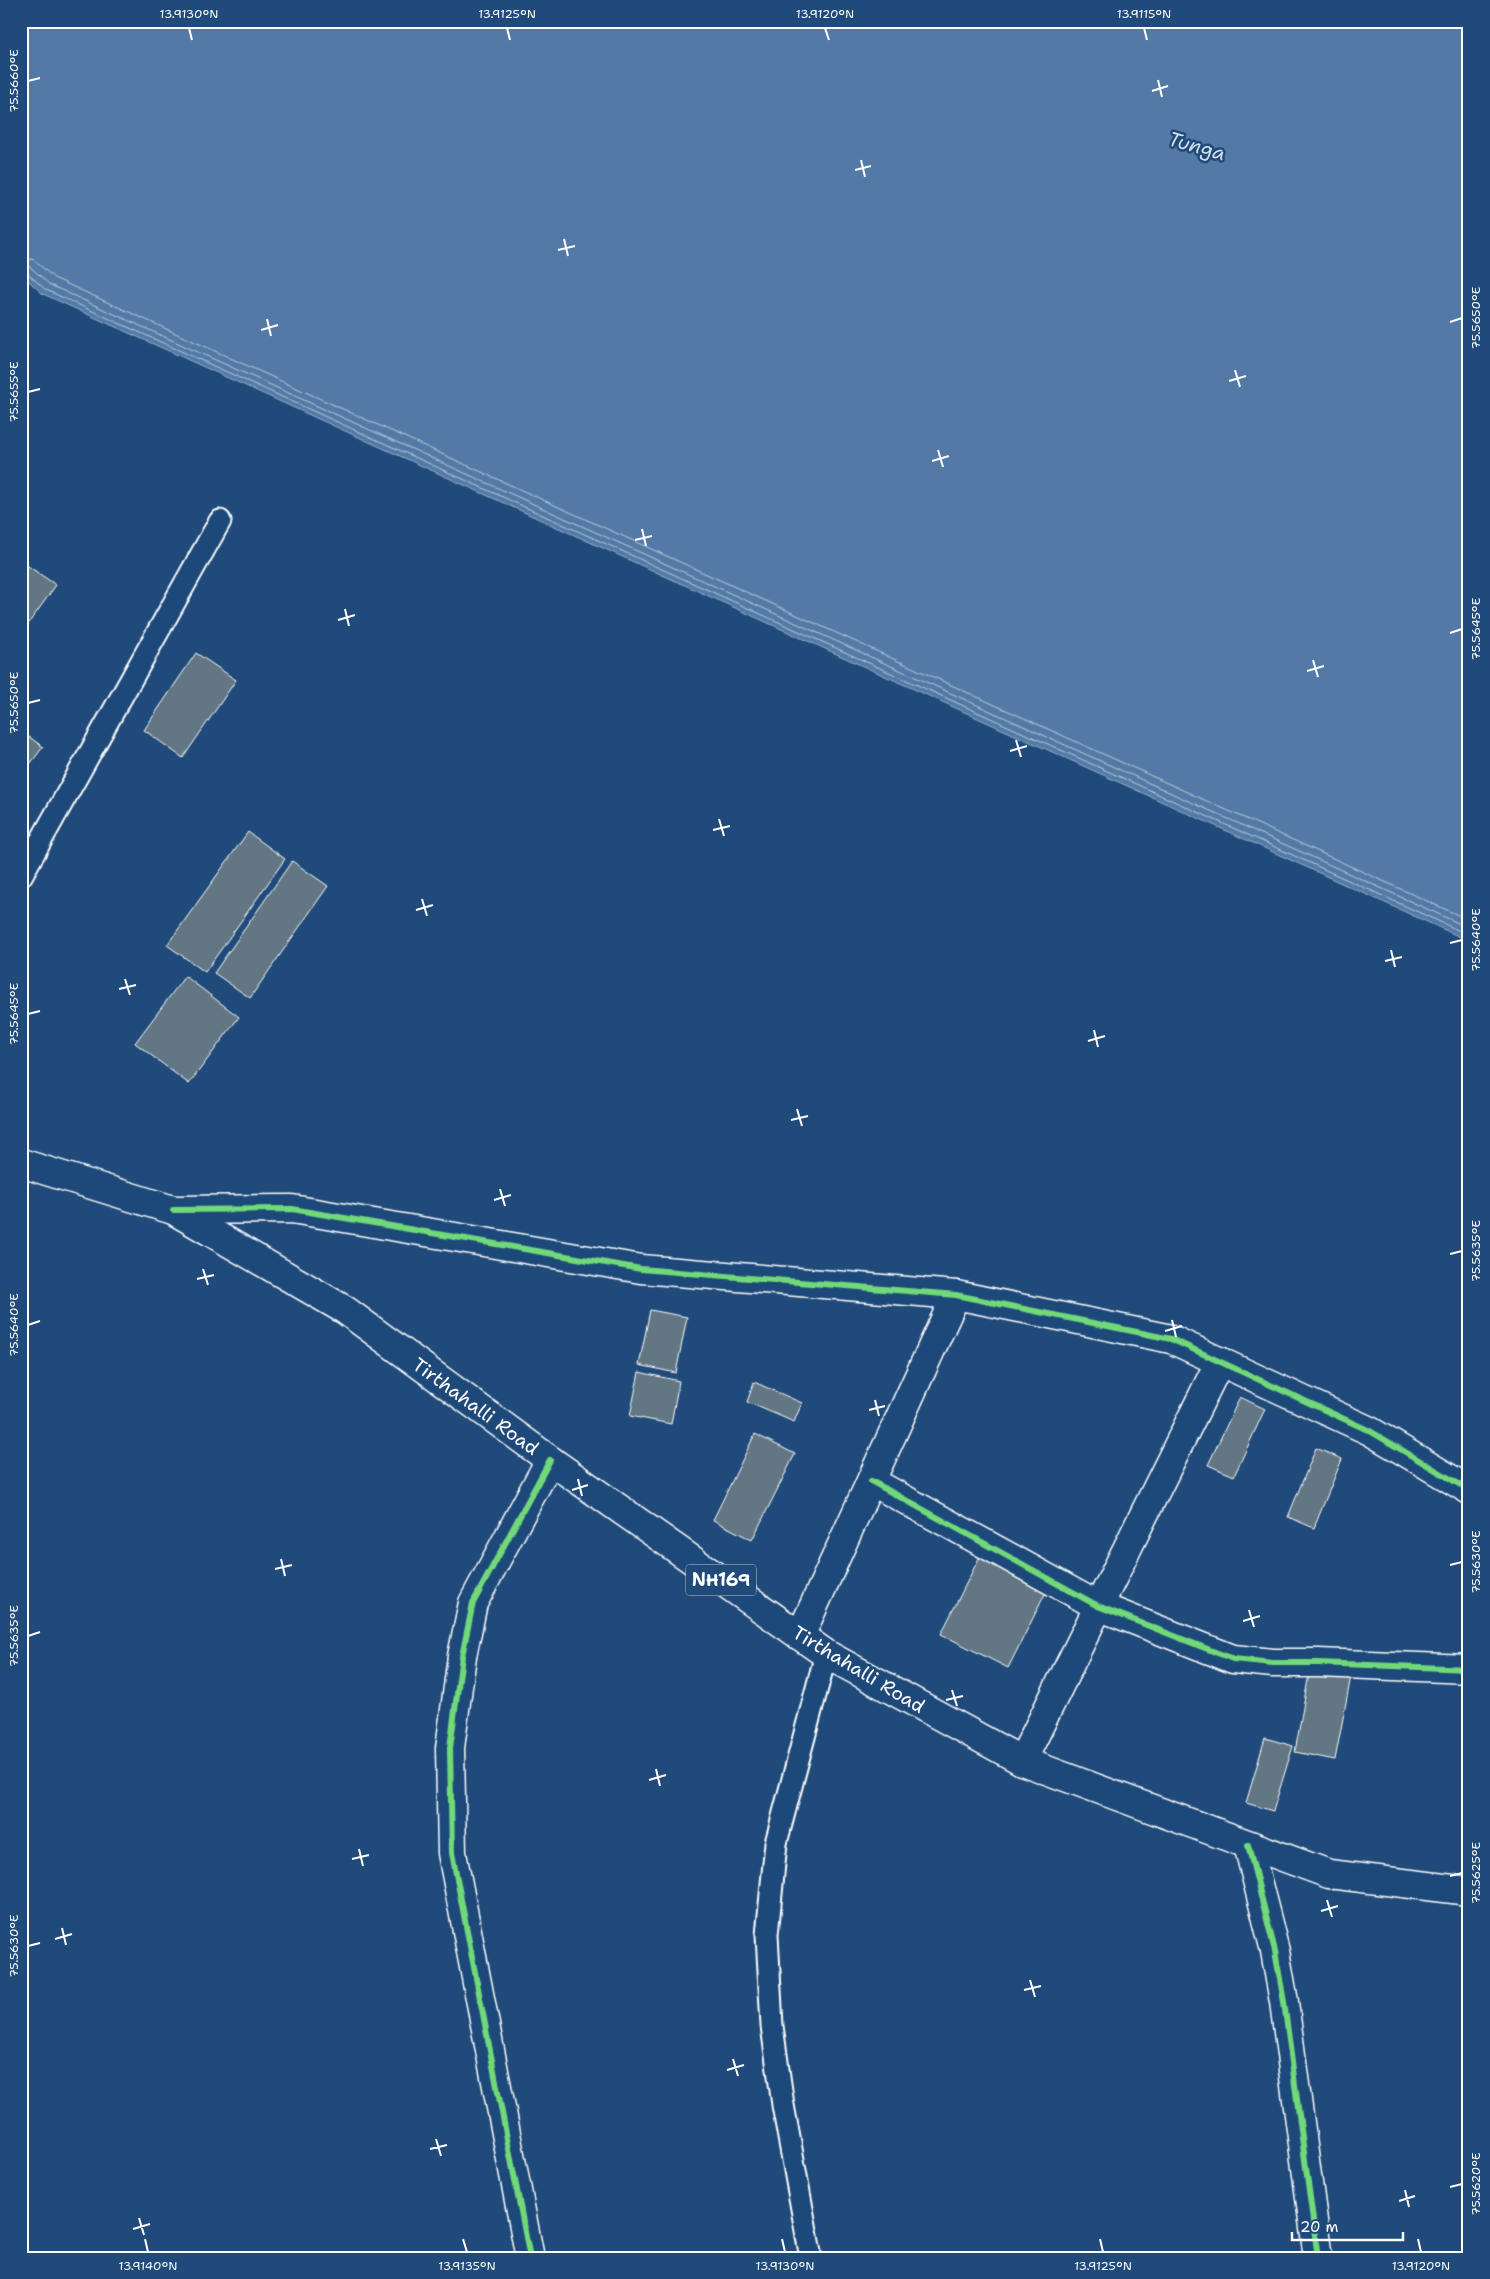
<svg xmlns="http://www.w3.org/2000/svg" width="1490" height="2279" font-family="'Shantell Sans',sans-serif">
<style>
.water{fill:#527aa6;stroke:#97afca}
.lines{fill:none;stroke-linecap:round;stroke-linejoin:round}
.shore{stroke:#bacadb;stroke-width:1}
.building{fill:#647684;stroke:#fff}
.lane-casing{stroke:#fff;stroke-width:25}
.street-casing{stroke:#fff;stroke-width:31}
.highway-casing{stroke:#fff;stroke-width:31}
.lane{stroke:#1f4a7a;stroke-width:21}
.street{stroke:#1f4a7a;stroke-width:28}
.highway{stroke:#1f4a7a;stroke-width:28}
.cycleway-casing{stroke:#1f4a7a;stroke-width:9}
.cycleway{stroke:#71d979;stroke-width:6}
.ticks{fill:none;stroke:#fff;stroke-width:2}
.labels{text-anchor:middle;stroke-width:5;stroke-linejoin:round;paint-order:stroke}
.shield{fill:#1f4a7a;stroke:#bcc9d7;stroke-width:1}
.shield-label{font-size:18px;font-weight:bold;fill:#fff}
.street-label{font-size:19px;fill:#fff;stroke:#1f4a7a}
.water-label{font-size:20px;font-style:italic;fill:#d4dee9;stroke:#1f4a7a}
.neatline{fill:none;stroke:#fff;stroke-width:2}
.ticks-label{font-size:12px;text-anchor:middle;fill:#fff}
</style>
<rect width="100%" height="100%" fill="#1f4a7a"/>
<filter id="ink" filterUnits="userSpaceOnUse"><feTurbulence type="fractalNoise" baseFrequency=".02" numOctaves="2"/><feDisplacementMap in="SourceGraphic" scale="10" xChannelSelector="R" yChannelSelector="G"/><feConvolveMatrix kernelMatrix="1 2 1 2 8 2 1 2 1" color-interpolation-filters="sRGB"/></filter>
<g filter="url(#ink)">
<polygon class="water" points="21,21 1469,21 1469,941 43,294 21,274"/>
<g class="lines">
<g class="shore">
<polyline points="21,257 34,260 54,278 1469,920"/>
<polyline points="21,264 29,266 50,285 1469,928"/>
<polyline points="21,271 26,272 46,290 1469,935"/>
</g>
</g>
<g class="building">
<polygon points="25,564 56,585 21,634 21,569"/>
<polygon points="196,653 236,680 183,758 144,730"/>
<polygon points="21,731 43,747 21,776"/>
<polygon points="248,832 285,859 205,972 167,945"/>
<polygon points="292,861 328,886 250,998 214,973"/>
<polygon points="185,976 239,1017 189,1084 135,1043"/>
<polygon points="650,1310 687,1317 676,1373 639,1365"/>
<polygon points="639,1372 679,1381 671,1424 630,1416"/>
<polygon points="754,1382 802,1403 794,1422 747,1402"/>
<polygon points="1240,1397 1265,1409 1234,1476 1208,1465"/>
<polygon points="755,1434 795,1454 752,1540 713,1520"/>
<polygon points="1316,1448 1342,1459 1314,1528 1288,1517"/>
<polygon points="980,1556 1047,1590 1008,1668 941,1634"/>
<polygon points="1311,1663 1352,1671 1335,1760 1295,1752"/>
<polygon points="1265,1738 1293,1746 1273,1811 1246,1803"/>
</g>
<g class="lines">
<g class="lane-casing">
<g id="lane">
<polyline points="21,876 220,521"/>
<polyline points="811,2258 783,2105 772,2026 767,1935 776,1843 826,1654"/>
</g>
</g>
<g class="street-casing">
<g id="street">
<polyline points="173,1210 292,1209 641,1269 956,1295 1171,1339 1370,1431 1469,1490"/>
<polyline points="871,1481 1098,1606 1233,1659 1273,1663 1318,1663 1469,1669"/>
<polyline points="800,1636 956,1295"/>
<polyline points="1022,1761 1220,1361"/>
<polyline points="1248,1845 1275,1951 1284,2002 1318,2258"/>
<polyline points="530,2258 452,1853 450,1748 462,1656 473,1603 550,1460"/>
</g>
</g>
<g class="highway-casing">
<polyline id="highway" points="21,1163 173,1210 345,1310 550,1460 826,1654 1022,1761 1329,1874 1469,1891"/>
</g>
<use href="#lane" class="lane"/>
<use href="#street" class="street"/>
<use href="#highway" class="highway"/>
<g class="cycleway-casing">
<g id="cycleway">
<polyline points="173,1210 292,1209 641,1269 956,1295 1171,1339 1370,1431 1469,1490"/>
<polyline points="871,1481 1098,1606 1233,1659 1273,1663 1318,1663 1469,1669"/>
<polyline points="1248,1845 1275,1951 1284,2002 1318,2258"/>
<polyline points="530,2258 452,1853 450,1748 462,1656 473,1603 550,1460"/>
</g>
</g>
<use href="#cycleway" class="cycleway"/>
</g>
</g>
<path class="ticks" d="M 189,28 L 192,40M 507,28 L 510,40M 825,28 L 829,40M 1144,28 L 1147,40M 1158,80 L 1162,97M 28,81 L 40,78M 1152,91 L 1168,86M 861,160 L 865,177M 855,170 L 871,166M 564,239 L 568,256M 558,250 L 575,246M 267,319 L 271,336M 1450,322 L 1462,318M 261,330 L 278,325M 1235,370 L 1240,387M 1229,381 L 1246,376M 28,392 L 40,389M 938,450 L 943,467M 932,461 L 949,456M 642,529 L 646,546M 635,540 L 652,536M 345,609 L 349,626M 338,620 L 355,615M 1450,633 L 1462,629M 1313,660 L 1318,677M 1307,671 L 1324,666M 28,703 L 40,700M 1016,740 L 1021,757M 1010,751 L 1027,746M 719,819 L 724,836M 713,830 L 730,826M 422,899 L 427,916M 416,910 L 433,905M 1450,943 L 1462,940M 1391,950 L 1395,967M 1385,961 L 1402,957M 125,979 L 130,995M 119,989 L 136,985M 28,1014 L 40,1011M 1094,1030 L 1098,1047M 1088,1041 L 1105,1036M 797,1109 L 802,1126M 791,1120 L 808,1116M 500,1189 L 505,1206M 494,1200 L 511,1195M 1450,1254 L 1462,1251M 203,1269 L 208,1285M 197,1279 L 214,1275M 1172,1320 L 1176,1337M 28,1325 L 40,1321M 1165,1331 L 1182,1326M 875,1400 L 879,1416M 869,1410 L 885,1406M 578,1479 L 582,1496M 572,1490 L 588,1485M 281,1559 L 285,1576M 1450,1565 L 1462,1562M 275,1569 L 292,1565M 1249,1610 L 1254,1627M 1243,1621 L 1260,1616M 28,1636 L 40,1632M 952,1690 L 957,1706M 946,1700 L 963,1696M 656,1769 L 660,1786M 649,1780 L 666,1775M 359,1849 L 363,1866M 352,1859 L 369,1855M 1450,1876 L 1462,1873M 1327,1900 L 1332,1917M 1321,1911 L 1338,1906M 62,1928 L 66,1945M 55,1939 L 72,1934M 28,1946 L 40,1943M 1030,1980 L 1035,1997M 1024,1990 L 1041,1986M 733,2059 L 738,2076M 727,2070 L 744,2065M 436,2139 L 441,2156M 430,2149 L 447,2145M 1450,2187 L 1462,2184M 1405,2190 L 1409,2207M 1399,2201 L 1415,2196M 139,2218 L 144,2235M 133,2229 L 150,2224M 145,2239 L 148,2252M 463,2239 L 467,2252M 782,2239 L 785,2252M 1100,2239 L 1103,2252M 1418,2239 L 1421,2252"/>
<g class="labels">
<rect class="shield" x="686" y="1564.5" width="70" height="31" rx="4"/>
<g class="shield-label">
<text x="721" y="1586">NH169</text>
</g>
<g class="street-label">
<text transform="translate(476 1406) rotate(36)" y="7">Tirthahalli Road</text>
<text transform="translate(859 1669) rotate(31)" y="7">Tirthahalli Road</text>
</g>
<g class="water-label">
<text transform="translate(1197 146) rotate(16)" y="7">Tunga</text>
</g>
</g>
<rect width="1490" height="2279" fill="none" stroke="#1f4a7a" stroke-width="55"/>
<path d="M1292 2232v8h111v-8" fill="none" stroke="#ffffff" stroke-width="2.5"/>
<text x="1300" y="2232" font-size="15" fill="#ffffff" stroke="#1f4a7a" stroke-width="4" paint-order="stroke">20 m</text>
<rect x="28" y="28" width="1434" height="2224" class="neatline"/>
<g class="ticks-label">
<text x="189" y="18">13.9130°N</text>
<text x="507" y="18">13.9125°N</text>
<text x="825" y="18">13.9120°N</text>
<text x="1144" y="18">13.9115°N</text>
<text transform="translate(14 81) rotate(-90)" y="4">75.5660°E</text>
<text transform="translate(1476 318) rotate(-90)" y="4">75.5650°E</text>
<text transform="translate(14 392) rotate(-90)" y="4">75.5655°E</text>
<text transform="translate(1476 629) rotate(-90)" y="4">75.5645°E</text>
<text transform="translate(14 703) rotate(-90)" y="4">75.5650°E</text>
<text transform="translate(1476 940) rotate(-90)" y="4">75.5640°E</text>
<text transform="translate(14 1014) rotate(-90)" y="4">75.5645°E</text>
<text transform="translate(1476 1251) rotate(-90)" y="4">75.5635°E</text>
<text transform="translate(14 1325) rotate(-90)" y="4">75.5640°E</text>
<text transform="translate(1476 1562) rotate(-90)" y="4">75.5630°E</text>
<text transform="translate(14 1636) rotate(-90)" y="4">75.5635°E</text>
<text transform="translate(1476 1873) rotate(-90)" y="4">75.5625°E</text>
<text transform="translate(14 1946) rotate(-90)" y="4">75.5630°E</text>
<text transform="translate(1476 2184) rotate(-90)" y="4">75.5620°E</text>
<text x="148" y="2270">13.9140°N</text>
<text x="467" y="2270">13.9135°N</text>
<text x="785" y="2270">13.9130°N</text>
<text x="1103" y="2270">13.9125°N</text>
<text x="1421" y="2270">13.9120°N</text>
</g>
</svg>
